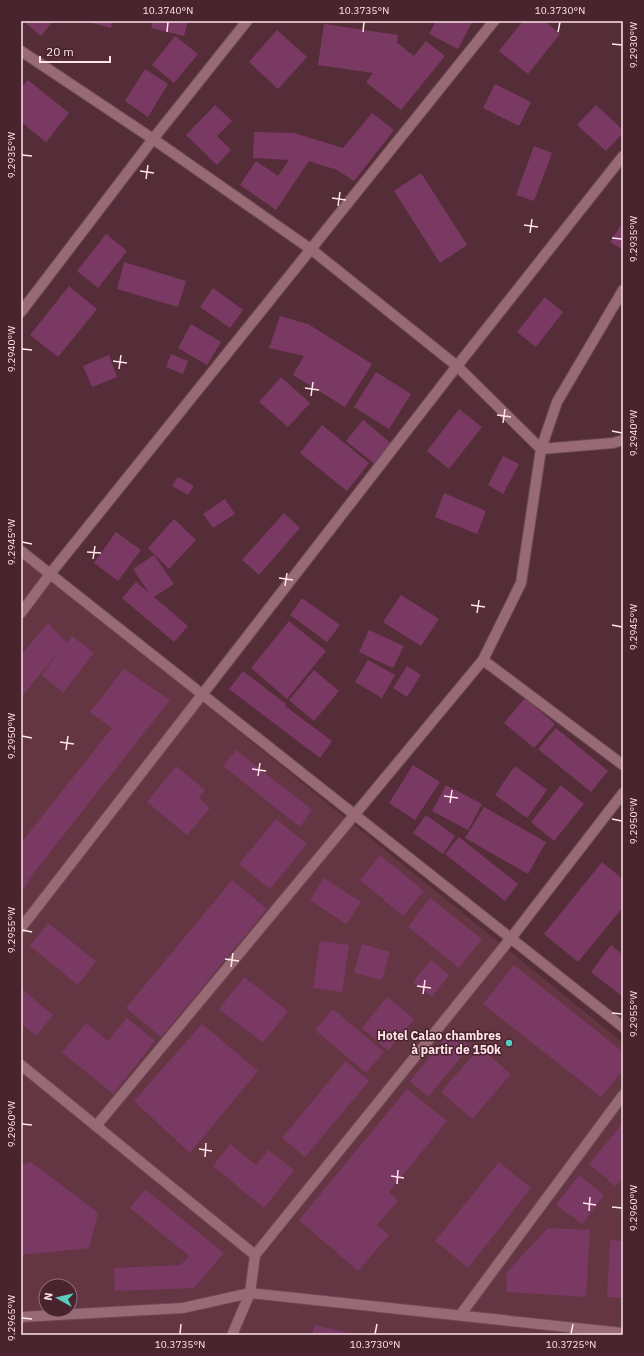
<svg xmlns="http://www.w3.org/2000/svg" width="644" height="1356" font-family="'IBM Plex Sans',sans-serif">
<style>
.built{fill:#643643;fill-rule:evenodd}
.building{fill:#7a3963}
.lines{fill:none;stroke-linecap:round;stroke-linejoin:round}
.minor-casing{stroke:#6c4a54;stroke-width:12}
.minor{stroke:#976a75;stroke-width:10}
.ticks{fill:none;stroke:#ffe4ea;stroke-width:1.5}
.poi-dot{fill:#5acebd;stroke:#49232e;stroke-width:1.5}
.labels{text-anchor:middle;stroke-width:3;stroke-linejoin:round;paint-order:stroke}
.poi-label{font-size:12px;font-weight:bold;fill:#ffe4ea;stroke:#49232e;text-anchor:end}
.neatline{fill:none;stroke:#ffe4ea;stroke-width:1.5}
.ticks-label{font-size:10px;text-anchor:middle;fill:#ffe4ea}
</style>
<rect width="100%" height="100%" fill="#552d38"/>
<path class="built" d="M 21,555 L 623,1043 L 623,1335 L 21,1335 ZM 46,1286 L 70,1286 L 70,1310 L 46,1310 Z"/>
<g class="building">
<polygon points="23,21 53,21 41,36"/>
<polygon points="85,21 112,21 111,28"/>
<polygon points="153,21 188,21 184,36 151,28"/>
<polygon points="436,21 471,21 472,22 458,49 429,34"/>
<polygon points="523,21 545,21 560,34 528,74 499,51"/>
<polygon points="324,24 398,35 397,43 414,56 426,41 445,56 401,110 366,82 373,73 318,65"/>
<polygon points="277,30 307,57 278,89 249,62"/>
<polygon points="175,36 198,54 174,83 152,65"/>
<polygon points="145,69 168,84 148,117 125,101"/>
<polygon points="28,80 69,113 46,142 21,122 21,88"/>
<polygon points="495,84 531,102 519,126 483,108"/>
<polygon points="215,105 232,121 217,136 231,150 217,165 186,135"/>
<polygon points="596,105 623,130 623,133 606,151 577,125"/>
<polygon points="372,113 394,130 354,181 337,170 309,161 276,210 240,185 256,161 278,176 289,160 253,158 254,132 294,133 343,148"/>
<polygon points="534,146 552,153 534,201 516,195"/>
<polygon points="421,173 467,245 440,263 394,191"/>
<polygon points="623,222 623,250 610,242"/>
<polygon points="106,234 127,251 98,288 77,271"/>
<polygon points="124,262 186,281 178,307 117,289"/>
<polygon points="69,286 97,309 58,357 30,335"/>
<polygon points="213,288 243,310 230,328 200,307"/>
<polygon points="545,297 563,312 536,347 517,332"/>
<polygon points="280,316 308,324 372,364 345,407 293,375 304,356 269,348"/>
<polygon points="191,324 221,342 207,365 178,348"/>
<polygon points="171,354 188,361 183,374 166,367"/>
<polygon points="109,355 117,377 92,387 83,366"/>
<polygon points="376,372 411,394 389,429 354,407"/>
<polygon points="281,377 310,403 288,427 259,402"/>
<polygon points="459,409 482,427 449,469 427,451"/>
<polygon points="363,420 392,444 376,465 346,441"/>
<polygon points="322,425 369,463 347,491 300,453"/>
<polygon points="503,456 519,464 503,494 488,485"/>
<polygon points="178,477 194,486 188,495 172,486"/>
<polygon points="444,493 486,511 477,534 435,517"/>
<polygon points="225,499 235,514 213,528 203,514"/>
<polygon points="284,513 300,528 259,575 242,560"/>
<polygon points="174,519 196,540 169,569 148,548"/>
<polygon points="116,532 141,550 118,581 94,563"/>
<polygon points="154,555 174,584 154,597 188,626 174,642 122,598 136,582 149,593 133,569"/>
<polygon points="401,595 439,619 421,646 383,622"/>
<polygon points="302,598 340,625 327,642 290,615"/>
<polygon points="289,621 326,651 287,699 251,668"/>
<polygon points="48,623 67,643 72,636 94,653 63,693 42,675 61,649 21,697 21,655"/>
<polygon points="369,630 404,646 393,668 359,652"/>
<polygon points="368,660 395,675 382,698 355,682"/>
<polygon points="407,666 421,675 407,697 393,688"/>
<polygon points="124,669 170,700 28,880 21,874 21,843 112,728 90,712"/>
<polygon points="314,670 339,691 314,721 289,700"/>
<polygon points="243,671 286,704 285,706 332,741 320,758 229,689"/>
<polygon points="525,698 555,724 534,748 504,723"/>
<polygon points="556,728 608,771 591,792 538,749"/>
<polygon points="236,750 312,810 300,827 223,766"/>
<polygon points="413,765 440,782 415,820 389,803"/>
<polygon points="176,766 205,790 199,798 210,808 187,835 147,802"/>
<polygon points="515,766 547,790 527,818 495,795"/>
<polygon points="446,785 482,804 468,830 432,811"/>
<polygon points="561,785 584,804 554,841 531,822"/>
<polygon points="484,807 546,842 528,874 465,838"/>
<polygon points="426,815 455,836 443,854 413,833"/>
<polygon points="276,819 307,844 270,889 239,864"/>
<polygon points="459,837 518,884 505,901 445,854"/>
<polygon points="380,855 424,891 403,916 360,880"/>
<polygon points="602,862 623,879 623,907 578,962 544,934"/>
<polygon points="21,875 29,881 21,892"/>
<polygon points="324,878 361,902 346,924 310,900"/>
<polygon points="232,880 267,909 161,1037 126,1008"/>
<polygon points="430,898 482,939 459,968 408,927"/>
<polygon points="48,923 96,961 78,985 30,946"/>
<polygon points="320,941 349,945 342,992 313,988"/>
<polygon points="362,944 390,952 382,980 354,973"/>
<polygon points="611,945 623,955 623,997 591,972"/>
<polygon points="431,960 449,975 432,997 413,982"/>
<polygon points="514,965 623,1052 623,1070 601,1097 483,1004"/>
<polygon points="244,977 288,1011 263,1043 219,1009"/>
<polygon points="21,988 53,1015 36,1036 21,1023"/>
<polygon points="387,997 414,1019 388,1051 362,1028"/>
<polygon points="333,1009 384,1052 366,1073 315,1030"/>
<polygon points="127,1018 155,1041 113,1094 62,1052 86,1023 108,1041"/>
<polygon points="202,1024 258,1071 190,1153 134,1101"/>
<polygon points="452,1030 470,1046 428,1097 410,1081"/>
<polygon points="480,1047 511,1074 472,1119 441,1092"/>
<polygon points="346,1061 369,1081 305,1157 282,1138"/>
<polygon points="407,1089 447,1121 389,1192 398,1201 377,1225 389,1235 358,1271 299,1220"/>
<polygon points="623,1123 623,1177 615,1186 589,1164"/>
<polygon points="230,1144 256,1165 268,1150 294,1170 264,1208 213,1166"/>
<polygon points="31,1162 98,1213 89,1248 21,1255 21,1165"/>
<polygon points="499,1162 531,1188 468,1268 435,1241"/>
<polygon points="579,1175 604,1195 582,1224 556,1205"/>
<polygon points="145,1189 224,1253 194,1288 115,1291 114,1268 181,1265 189,1256 130,1208"/>
<polygon points="548,1228 590,1230 586,1297 507,1292 506,1273"/>
<polygon points="610,1240 623,1241 623,1298 607,1297"/>
<polygon points="315,1325 353,1334 353,1335 312,1335"/>
</g>
<g class="lines">
<g class="minor-casing">
<g id="minor">
<polyline points="21,51 153,139 312,250 457,366 541,449 613,443 623,440"/>
<polyline points="21,312 153,139 247,21"/>
<polyline points="21,551 623,1027"/>
<polyline points="21,613 50,574 494,21"/>
<polyline points="483,660 623,765"/>
<polyline points="21,928 457,366 623,156"/>
<polyline points="21,1065 255,1255"/>
<polyline points="96,1126 483,660 521,583 541,449 557,402 623,290"/>
<polyline points="461,1314 623,1095"/>
<polyline points="21,1317 183,1308 250,1293 623,1333"/>
<polyline points="232,1335 250,1293 255,1255 511,938 623,793"/>
</g>
</g>
<use href="#minor" class="minor"/>
</g>
<path class="ticks" d="M 167,32 L 168,22M 363,32 L 364,22M 558,32 L 560,22M 612,44 L 622,45M 22,155 L 32,156M 140,171 L 154,173M 146,179 L 148,165M 332,198 L 346,200M 338,206 L 340,192M 524,225 L 538,227M 530,233 L 532,219M 612,238 L 622,239M 22,349 L 32,350M 113,361 L 127,363M 119,369 L 121,355M 305,388 L 319,390M 311,396 L 313,382M 497,415 L 511,417M 503,423 L 505,409M 612,431 L 622,433M 22,542 L 32,544M 87,552 L 101,553M 93,559 L 95,546M 279,578 L 293,580M 285,586 L 287,573M 471,605 L 485,607M 477,613 L 479,600M 612,625 L 622,627M 22,736 L 32,738M 60,742 L 74,744M 66,750 L 68,736M 252,769 L 266,771M 258,776 L 260,763M 444,796 L 458,798M 450,803 L 452,790M 612,819 L 622,821M 22,930 L 32,932M 225,959 L 239,961M 231,967 L 233,953M 417,986 L 431,988M 423,994 L 425,980M 612,1013 L 622,1014M 22,1124 L 32,1125M 199,1149 L 212,1151M 205,1157 L 206,1143M 391,1176 L 404,1178M 397,1184 L 398,1170M 583,1203 L 596,1205M 612,1207 L 622,1208M 589,1211 L 590,1197M 22,1318 L 32,1319M 180,1334 L 181,1324M 375,1334 L 377,1324M 571,1334 L 573,1324"/>
<circle class="poi-dot" cx="509" cy="1043" r="4"/>
<g class="labels">
<g class="poi-label">
<text x="501" y="1040">Hotel Calao chambres<tspan x="501" dy="14">à partir de 150k</tspan></text>
</g>
</g>
<rect width="644" height="1356" fill="none" stroke="#49232e" stroke-width="44"/>
<g transform="translate(58 1298) rotate(278)"><circle r="19" fill="#49232e" stroke="#927079"/>
<path d="M0-3L7 15L0 10L-7 15Z" fill="#5acebd"/>
<text y="-6" font-size="11" font-weight="bold" text-anchor="middle" fill="#ffe4ea">N</text>
</g>
<path d="M40 56v6h70v-6" fill="none" stroke="#ffe4ea" stroke-width="2"/>
<text x="46" y="56" font-size="12" fill="#ffe4ea" stroke="#49232e" stroke-width="3" paint-order="stroke">20 m</text>
<rect x="22" y="22" width="600" height="1312" class="neatline"/>
<g class="ticks-label">
<text x="168" y="14">10.3740°N</text>
<text x="364" y="14">10.3735°N</text>
<text x="560" y="14">10.3730°N</text>
<text transform="translate(633 45) rotate(-90)" y="4">9.2930°W</text>
<text transform="translate(11 155) rotate(-90)" y="4">9.2935°W</text>
<text transform="translate(633 239) rotate(-90)" y="4">9.2935°W</text>
<text transform="translate(11 349) rotate(-90)" y="4">9.2940°W</text>
<text transform="translate(633 433) rotate(-90)" y="4">9.2940°W</text>
<text transform="translate(11 542) rotate(-90)" y="4">9.2945°W</text>
<text transform="translate(633 627) rotate(-90)" y="4">9.2945°W</text>
<text transform="translate(11 736) rotate(-90)" y="4">9.2950°W</text>
<text transform="translate(633 821) rotate(-90)" y="4">9.2950°W</text>
<text transform="translate(11 930) rotate(-90)" y="4">9.2955°W</text>
<text transform="translate(633 1014) rotate(-90)" y="4">9.2955°W</text>
<text transform="translate(11 1124) rotate(-90)" y="4">9.2960°W</text>
<text transform="translate(633 1208) rotate(-90)" y="4">9.2960°W</text>
<text transform="translate(11 1318) rotate(-90)" y="4">9.2965°W</text>
<text x="180" y="1348">10.3735°N</text>
<text x="375" y="1348">10.3730°N</text>
<text x="571" y="1348">10.3725°N</text>
</g>
</svg>
